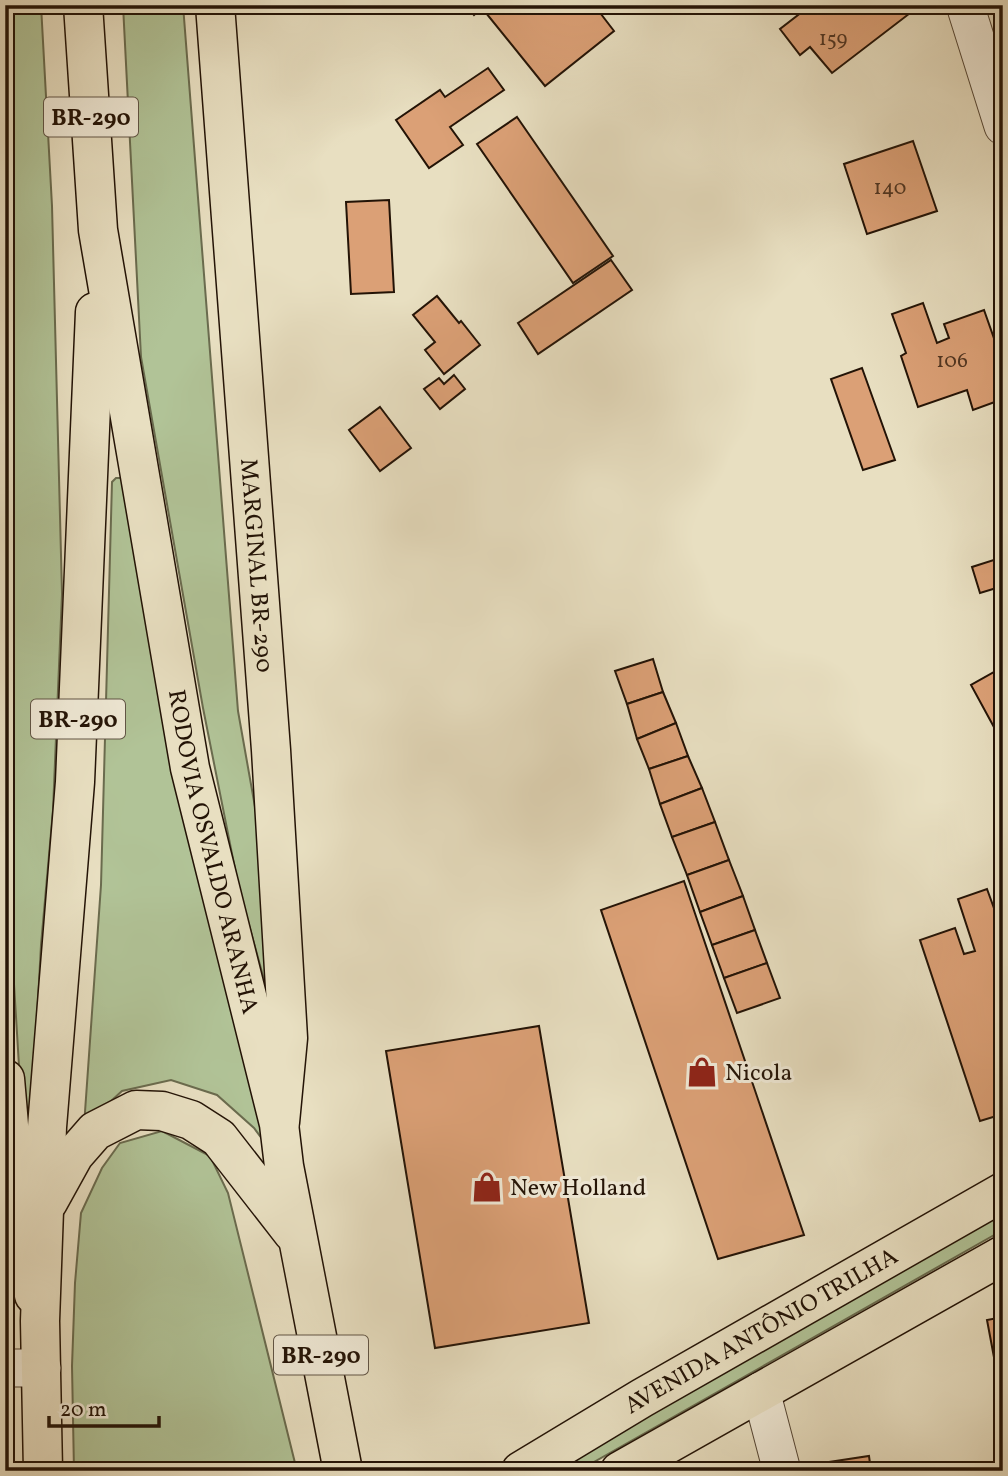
<svg xmlns="http://www.w3.org/2000/svg" width="1008" height="1476" font-family="Vollkorn,serif">
<style>
.green{fill:#b1c397;stroke:#6a6b4e;stroke-width:2}
.building{fill:#dba076;stroke:#231306;stroke-width:2}
.lines{fill:none;stroke-linecap:round;stroke-linejoin:round}
.minor-casing{stroke:#544635;stroke-width:39}
.major-casing{stroke:#231306;stroke-width:41}
.highway-casing{stroke:#231306;stroke-width:41}
.minor{stroke:#f0ead7;stroke-width:37}
.major{stroke:#e8dfc1;stroke-width:38}
.highway{stroke:#e8dfc1;stroke-width:38}
.labels{text-anchor:middle;stroke-width:6;stroke-linejoin:round;paint-order:stroke}
.number-label{font-size:21px;fill:#513622}
.shield{fill:#f0ead7;stroke:#605445;stroke-width:2}
.shield-label{font-size:23px;font-weight:bold;fill:#231306}
.street-label{font-size:24px;fill:#231306;stroke:#f0ead7}
.poi-label{font-size:24px;fill:#231306;stroke:#f0ead7;text-anchor:start}
</style>
<rect width="100%" height="100%" fill="#e8dfc1"/>
<filter id="stains"><feTurbulence type="fractalNoise" baseFrequency=".00286" numOctaves="4"/><feColorMatrix values="0 0 0 0 .2 0 0 0 0 .09 0 0 0 0 .02 0 0 0 .5 -.17"/></filter>
<radialGradient id="worn" r=".72"><stop offset=".6" stop-color="#630" stop-opacity="0"/><stop offset="1" stop-color="#630" stop-opacity=".3"/></radialGradient>
<g class="green">
<polygon points="5,5 41,5 52,206 62,594 53,810 41,945 31,1129 22,1115 5,837"/>
<polygon points="123,5 183,5 238,711 266,869 273,1012 239,889 203,708 141,357"/>
<polygon points="116,478 124,478 271,1151 254,1128 217,1095 171,1080 122,1091 84,1126 101,885 112,482"/>
<polygon points="162,1131 210,1156 228,1193 297,1471 74,1471 72,1366 75,1283 81,1213 102,1168 120,1143"/>
<polygon points="1003,1213 1003,1230 578,1471 551,1471"/>
</g>
<g class="building">
<polygon points="466,5 594,5 614,31 545,86 482,8 474,15"/>
<polygon points="811,5 916,5 918,7 832,73 810,47 800,55 780,29"/>
<polygon points="488,68 504,90 450,127 463,145 429,168 396,120 440,90 445,97"/>
<polygon points="517,117 613,256 573,283 477,144"/>
<polygon points="913,141 937,211 867,234 844,164"/>
<polygon points="389,200 394,292 351,294 346,202"/>
<polygon points="611,260 632,290 538,354 518,323"/>
<polygon points="437,296 459,323 461,321 480,345 444,374 425,350 435,342 413,315"/>
<polygon points="923,303 937,343 949,338 944,324 984,310 1003,364 1003,399 973,410 967,390 918,407 901,356 906,353 892,314"/>
<polygon points="862,368 895,460 863,470 831,379"/>
<polygon points="454,375 465,389 440,409 424,389 439,378 444,384"/>
<polygon points="380,407 411,448 380,471 349,430"/>
<polygon points="1003,521 1003,541 997,523"/>
<polygon points="1003,557 1003,586 980,593 972,567"/>
<polygon points="653,659 663,692 627,704 615,671"/>
<polygon points="1003,667 1003,738 1001,740 971,685"/>
<polygon points="663,692 676,723 637,739 627,704"/>
<polygon points="676,723 688,756 649,769 637,739"/>
<polygon points="688,756 702,788 660,804 649,769"/>
<polygon points="702,788 715,822 672,837 660,804"/>
<polygon points="715,822 729,860 687,875 672,837"/>
<polygon points="729,860 743,896 700,912 687,875"/>
<polygon points="684,881 804,1235 718,1259 601,910"/>
<polygon points="987,889 1003,933 1003,1114 980,1121 920,940 955,928 964,954 975,951 958,899"/>
<polygon points="743,896 755,930 712,945 700,912"/>
<polygon points="755,930 767,963 724,978 712,945"/>
<polygon points="767,963 780,998 737,1013 724,978"/>
<polygon points="539,1026 589,1323 435,1348 386,1051"/>
<polygon points="1003,1317 1003,1383 999,1384 987,1320"/>
<polygon points="869,1456 871,1471 803,1471 802,1466"/>
</g>
<g class="lines">
<g class="minor-casing">
<g id="minor">
<polyline points="965,5 1003,126"/>
<polyline points="5,1368 42,1368"/>
<polyline points="761,1391 782,1471"/>
</g>
</g>
<g class="major-casing">
<g id="major">
<path id="s1" d="M 215,5 L 271,750 L 288,1038 L 280,1122"/>
<polyline points="5,1079 16,1206 34,1295"/>
<path id="s2" d="M 521,1471 L 642,1398 L 1003,1192"/>
<polyline points="620,1471 1003,1255"/>
</g>
</g>
<g class="highway-casing">
<g id="highway">
<path id="s3" d="M 83,5 L 98,230 L 190,768 L 279,1124 L 284,1166 L 343,1471"/>
<polyline points="48,1202 74,1155 95,1131 136,1110 162,1111 191,1120 219,1138 293,1233"/>
<polyline points="43,1471 40,1321 47,1127 75,782 95,312"/>
</g>
</g>
<use href="#minor" class="minor"/>
<use href="#major" class="major"/>
<use href="#highway" class="highway"/>
</g>
<defs>
<g id="shop-bare" transform="scale(2.415)"><path d="M-5-2.5h2.3a2.7 3.5 0 0 1 5.4 0H5L5.5 6h-11ZM-1.5-2.5h3a1.5 2.3 0 0 0-3 0Z" fill="#8f2418" stroke="#f0ead7" stroke-width="2.5" paint-order="stroke"/></g>
</defs>
<g fill-rule="evenodd">
<use href="#shop-bare" x="702" y="1072"/>
<use href="#shop-bare" x="487" y="1187"/>
</g>
<g class="labels">
<g class="number-label">
<text x="833" y="45">159</text>
<text x="890" y="194">140</text>
<text x="952" y="367">106</text>
</g>
<g class="shield">
<rect x="44" y="97.5" width="94" height="39" rx="5"/>
<rect x="31" y="699.5" width="94" height="39" rx="5"/>
<rect x="274" y="1335.5" width="94" height="39" rx="5"/>
</g>
<g class="shield-label">
<text x="91" y="125">BR-290</text>
<text x="78" y="727">BR-290</text>
<text x="321" y="1363">BR-290</text>
</g>
<g class="street-label">
<text dy="8" stroke="none"><textPath href="#s1" startOffset="562">MARGINAL BR-290</textPath></text>
<text dy="8" stroke="none"><textPath href="#s3" startOffset="858">RODOVIA OSVALDO ARANHA</textPath></text>
<text dy="8" stroke="none"><textPath href="#s2" startOffset="278">AVENIDA ANTÔNIO TRILHA</textPath></text>
</g>
<g class="poi-label">
<text x="725" y="1080">Nicola</text>
<text x="510" y="1195">New Holland</text>
</g>
</g>
<rect width="1008" height="1476" fill="none" stroke="#e8dfc1" stroke-width="28"/>
<rect x="7" y="7" width="994" height="1462" fill="none" stroke="#231306" stroke-width="3.5"/>
<rect x="14" y="14" width="980" height="1448" fill="none" stroke="#231306" stroke-width="2"/>
<path d="M49 1416v10h110v-10" fill="none" stroke="#231306" stroke-width="3.5"/>
<text x="60" y="1416" font-size="21" fill="#231306" stroke="#f0ead7" stroke-width="5" paint-order="stroke">20 m</text>
<rect width="100%" height="100%" filter="url(#stains)"/>
<rect width="100%" height="100%" fill="url(#worn)"/>
</svg>
